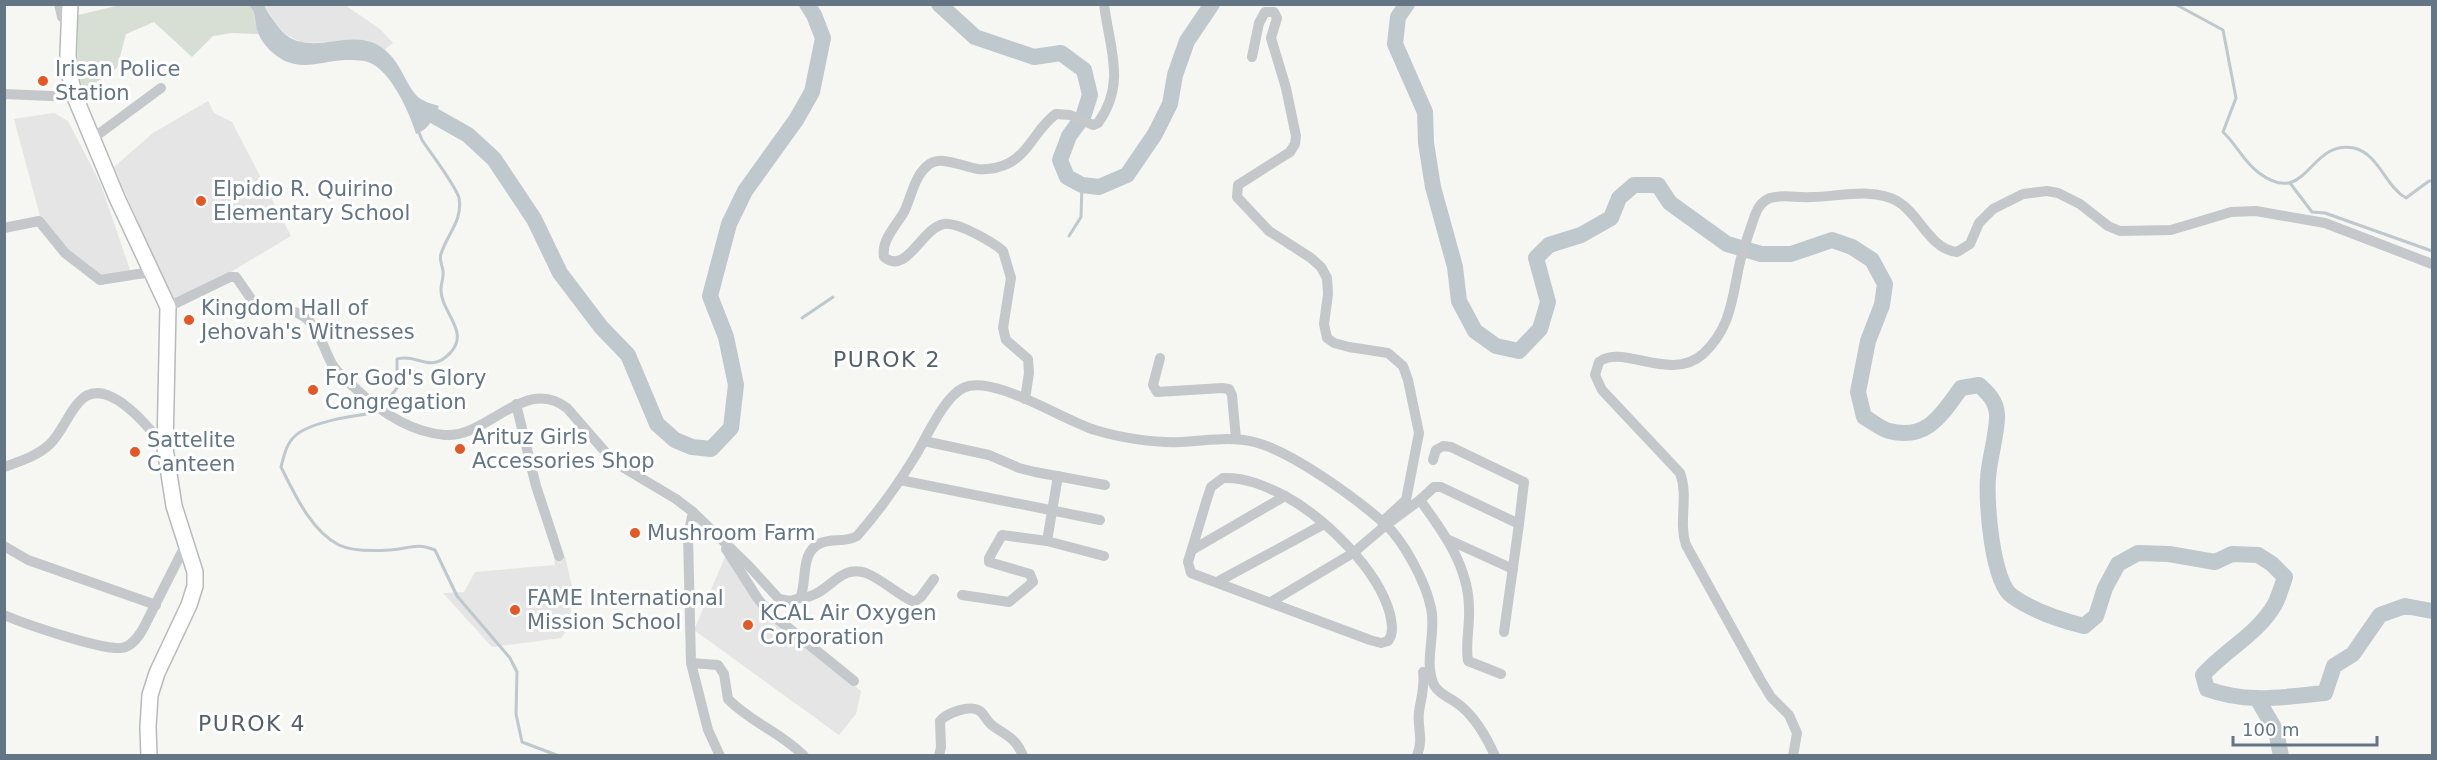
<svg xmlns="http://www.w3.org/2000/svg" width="2437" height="760" font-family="'DejaVu Sans',sans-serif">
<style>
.built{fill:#e4e5e4}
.green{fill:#d7ded4}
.water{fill:#bec8cd}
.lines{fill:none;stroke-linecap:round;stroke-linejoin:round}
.stream{stroke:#bec8cd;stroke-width:3}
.river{stroke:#bec8cd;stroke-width:16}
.highway-casing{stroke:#b6babd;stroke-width:18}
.minor{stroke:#c4c8cb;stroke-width:10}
.highway{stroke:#fff;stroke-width:15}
.poi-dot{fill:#e85622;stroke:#fff;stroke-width:2}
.labels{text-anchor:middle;stroke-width:6;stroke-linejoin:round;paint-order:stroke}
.poi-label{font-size:21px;fill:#647685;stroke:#fff;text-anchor:start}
.neighbourhood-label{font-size:22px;letter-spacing:1.5px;fill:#535f6a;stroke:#fff}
</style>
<rect width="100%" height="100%" fill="#f6f6f3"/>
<g class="built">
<polygon points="264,5 345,5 380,29 393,43 384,50 368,41 303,43 281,32"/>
<polygon points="208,101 214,113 232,122 291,236 219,279 172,300 114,167 153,133"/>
<polygon points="54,113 68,121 101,185 131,273 100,278 64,251 41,220 14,119"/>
<polygon points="727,552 762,609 861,691 856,714 839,735 694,630"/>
<polygon points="565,556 573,591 569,627 561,638 492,647 443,593 464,592 475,572 555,565 554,557"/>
</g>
<path class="green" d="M 117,5 L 249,5 L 253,9 L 258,34 L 232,33 L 213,36 L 192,57 L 154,22 L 126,34 L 117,68 L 84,91 C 73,67 79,41 78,15 L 116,6 Z"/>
<path class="water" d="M 249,5 L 264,5 C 267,12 272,18 276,24 C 301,61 340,31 371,42 C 402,53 404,89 422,100 C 427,103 434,104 439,106 C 433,118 430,129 416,134 C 410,113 390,69 368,62 C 362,60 351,60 345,60 C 324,61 305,70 285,61 C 275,56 263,45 259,35 C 254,25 257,12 249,5 Z"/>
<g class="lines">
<g class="stream">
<path d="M 2175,4 L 2223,30 L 2236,98 L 2223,132 C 2237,145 2243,161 2259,173 C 2308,209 2308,139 2354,148 C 2379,154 2385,186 2406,198 L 2429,181 L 2432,181"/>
<polyline points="2290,183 2312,212 2325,213 2432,251"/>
<polyline points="1069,236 1081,217 1082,185"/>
<polyline points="802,318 833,297"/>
<path d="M 383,406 L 397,388 L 397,359 C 418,353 431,375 451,352 C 470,331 440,311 441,289 C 441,283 444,277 443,271 C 442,264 439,261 441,254 C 447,234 463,221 459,198 C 456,186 430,152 422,140 L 418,130"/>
<path d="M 378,410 L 372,413 C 352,416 310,422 295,436 C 286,444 284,456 281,467 C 294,493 311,531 339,545 C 353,552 375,551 390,550 C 410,549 415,542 435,550 L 457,596 L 510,658 L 517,672 L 516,714 L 522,742 L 559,756"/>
</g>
<g class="river">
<polyline points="939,4 975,37 1034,57 1061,53 1084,70 1090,95 1083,117 1069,136 1060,160 1067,177 1082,185 1099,187 1127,175 1155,134 1170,104 1175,75 1187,41 1212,4"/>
<path d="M 1407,4 L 1398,17 L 1395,44 L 1425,112 L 1426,143 L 1433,187 L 1455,267 L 1459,301 L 1475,331 L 1496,346 L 1519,351 L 1540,329 L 1548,302 L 1536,258 L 1549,245 L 1581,235 L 1611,218 L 1619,198 L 1634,185 L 1658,185 L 1670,203 L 1727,244 L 1761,254 L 1791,254 L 1832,240 L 1852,247 L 1872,260 L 1885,284 L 1882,305 L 1868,341 L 1858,392 L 1864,417 C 1872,421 1881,429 1889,431 C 1927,441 1942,414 1961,388 L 1979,385 C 1988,393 1996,401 1997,414 C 1998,430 1989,460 1988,478 C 1986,502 1992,582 2012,596 C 2033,611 2060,620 2084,626 L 2096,616 L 2105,588 L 2118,564 L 2138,553 L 2169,554 L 2215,562 L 2232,554 L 2258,555 L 2272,564 L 2285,577 C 2282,586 2279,596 2275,604 C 2258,634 2225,650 2203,675 L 2207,689 C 2249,704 2282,697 2325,693 L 2334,666 L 2353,654 L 2380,615 L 2405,606 L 2432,611"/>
<polyline points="415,105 468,135 494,159 534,219 560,273 601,327 628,355 657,424 675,440 692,447 711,449 731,428 736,385 726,337 710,296 729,224 745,191 796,120 812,92 823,38 814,15 807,4"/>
<polyline points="2258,700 2276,731 2281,756"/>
</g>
<g class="highway-casing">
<polyline id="highway" points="70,4 68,54 69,73 75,97 117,198 168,307 165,448 174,506 195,572 195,586 189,605 157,673 150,695 148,727 149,756"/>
</g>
<g class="minor">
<polyline points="59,4 62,17 70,18"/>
<polyline points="1252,57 1259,23 1265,12 1274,12 1277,18 1271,38 1286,88 1296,136 1295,144 1290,152 1238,185 1237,197 1269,231 1311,258 1321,267 1327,278 1328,294 1324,324 1327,338 1334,343 1349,347 1388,353 1403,366 1408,380 1419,433 1406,500 1382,522"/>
<polyline points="4,94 75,97"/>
<polyline points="92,139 161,88"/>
<polyline points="4,228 39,221 65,253 100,280 151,272"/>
<path d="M 168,307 L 230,277 L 236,277 L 256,306 C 272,314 289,303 308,320 C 320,331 324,350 332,364 C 337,373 346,380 354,387 C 379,411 409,432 445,435 C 488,438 525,375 567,408 L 614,462 L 676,499 L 693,512 L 748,565 L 779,599 L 790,601 L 800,598 C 808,581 799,552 821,543 C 833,538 845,543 857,536 C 878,512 897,486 914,458 C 926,439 943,398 963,388 C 992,373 1064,421 1095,430 C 1121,438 1154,443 1181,442 C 1206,441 1230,436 1254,442 C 1291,451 1356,498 1385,524 C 1404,541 1426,583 1431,608 C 1437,633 1423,661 1434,685 C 1439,695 1454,699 1462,707 C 1477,720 1487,738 1495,756"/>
<polyline points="1160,358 1153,385 1157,392 1222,388 1229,389 1232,395 1236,439"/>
<path d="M 1025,399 L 1029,373 L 1028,359 L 1006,340 L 1003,328 L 1011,278 L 1003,251 C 993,242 958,222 944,224 C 921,228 907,276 884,257 C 881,240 896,226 904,212 C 911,198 914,178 926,167 C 939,153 962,167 978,169 C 989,170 999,168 1009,163 C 1030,152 1037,127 1056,114 L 1070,115 L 1093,125 L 1098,123 C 1127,83 1109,47 1104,4"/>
<polyline points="516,404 536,486 559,556"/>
<polyline points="924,441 989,455 1019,468 1035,472 1105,485"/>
<polyline points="1433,460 1436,450 1443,446 1451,447 1524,482 1519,524"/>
<path d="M 4,467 C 21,461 37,456 50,444 C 62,432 68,414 79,402 C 105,372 149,427 165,448"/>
<path d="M 1223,478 C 1246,477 1265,486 1285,496 C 1325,518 1378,569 1390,614 C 1392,624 1394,633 1388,641 L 1381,643 L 1370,640 L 1191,573 L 1188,562 L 1207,499 L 1211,487 Z"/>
<polyline points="900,480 1100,520"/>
<path d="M 1420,500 C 1444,533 1469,567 1469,609 C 1470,626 1465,644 1468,661 L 1501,674"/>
<polyline points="693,512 688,535 691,663 708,730 720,756"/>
<polyline points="1449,540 1513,569"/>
<polyline points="1047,541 1058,476"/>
<polyline points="4,546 28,560 156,605"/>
<polyline points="726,549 758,599 770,613 854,681"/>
<polyline points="1192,550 1285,496"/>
<polyline points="1219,581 1324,524"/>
<polyline points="962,595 1009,602 1033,582 1030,574 989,562 989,558 1002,535 1047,541 1104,556"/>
<path d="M 800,598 C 829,597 838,563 866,573 C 883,580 897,594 914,602 L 921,597 L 934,579"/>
<polyline points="1271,602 1353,553 1386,525 1420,500 1434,487 1441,487 1519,524 1504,632"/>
<path d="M 4,615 C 25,624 101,650 121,648 C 132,647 139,636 144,627 L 186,544"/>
<path d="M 691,663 L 718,665 L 724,674 L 728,699 C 750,722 782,733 804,756"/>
<path d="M 939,756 L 941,747 L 940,721 C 947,713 970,704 980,711 C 985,715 987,722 993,726 C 1007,736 1016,738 1023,756"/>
<path d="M 1417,756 C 1424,737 1417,729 1419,712 C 1421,697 1425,688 1423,672"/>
<path d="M 1793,756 L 1797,733 L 1789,715 L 1771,697 L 1760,679 L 1686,545 C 1678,521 1689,497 1680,473 L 1602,390 L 1595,375 L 1599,362 C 1621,343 1671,383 1703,354 C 1732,327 1732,297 1740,262 C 1744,246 1750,230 1755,215 C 1758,207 1762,201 1770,198 C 1782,194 1798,198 1811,197 C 1837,197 1873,187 1897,201 C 1920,214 1929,249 1957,252 L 1970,244 L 1979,223 L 1993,209 L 2023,194 L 2047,191 L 2058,193 L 2080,204 L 2108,226 L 2120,231 L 2171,230 L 2231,212 L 2256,211 L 2325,223 L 2432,264"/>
</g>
<use href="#highway" class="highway"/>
</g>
<g class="poi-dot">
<circle cx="43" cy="81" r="6"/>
<circle cx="201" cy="201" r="6"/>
<circle cx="189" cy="320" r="6"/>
<circle cx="313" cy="390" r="6"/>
<circle cx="460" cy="449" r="6"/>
<circle cx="135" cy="452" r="6"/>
<circle cx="635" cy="533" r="6"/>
<circle cx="515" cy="610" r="6"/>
<circle cx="748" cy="625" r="6"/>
</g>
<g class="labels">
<g class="poi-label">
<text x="55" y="76">Irisan Police<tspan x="55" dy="24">Station</tspan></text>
<text x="213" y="196">Elpidio R. Quirino<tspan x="213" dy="24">Elementary School</tspan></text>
<text x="201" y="315">Kingdom Hall of<tspan x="201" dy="24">Jehovah's Witnesses</tspan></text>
<text x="325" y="385">For God's Glory<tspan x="325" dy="24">Congregation</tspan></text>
<text x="472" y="444">Arituz Girls<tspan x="472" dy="24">Accessories Shop</tspan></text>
<text x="147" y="447">Sattelite<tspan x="147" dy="24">Canteen</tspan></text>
<text x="647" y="540">Mushroom Farm</text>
<text x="527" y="605">FAME International<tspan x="527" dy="24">Mission School</tspan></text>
<text x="760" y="620">KCAL Air Oxygen<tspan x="760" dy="24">Corporation</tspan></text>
</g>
<g class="neighbourhood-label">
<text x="887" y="367">PUROK 2</text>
<text x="252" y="731">PUROK 4</text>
</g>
</g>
<rect width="2437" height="760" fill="none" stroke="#647685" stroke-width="12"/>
<path d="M2233 736v9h144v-9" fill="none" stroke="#647685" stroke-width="3"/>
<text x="2242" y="736" font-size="18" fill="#647685" stroke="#ffffff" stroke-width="4.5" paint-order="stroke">100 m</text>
</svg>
